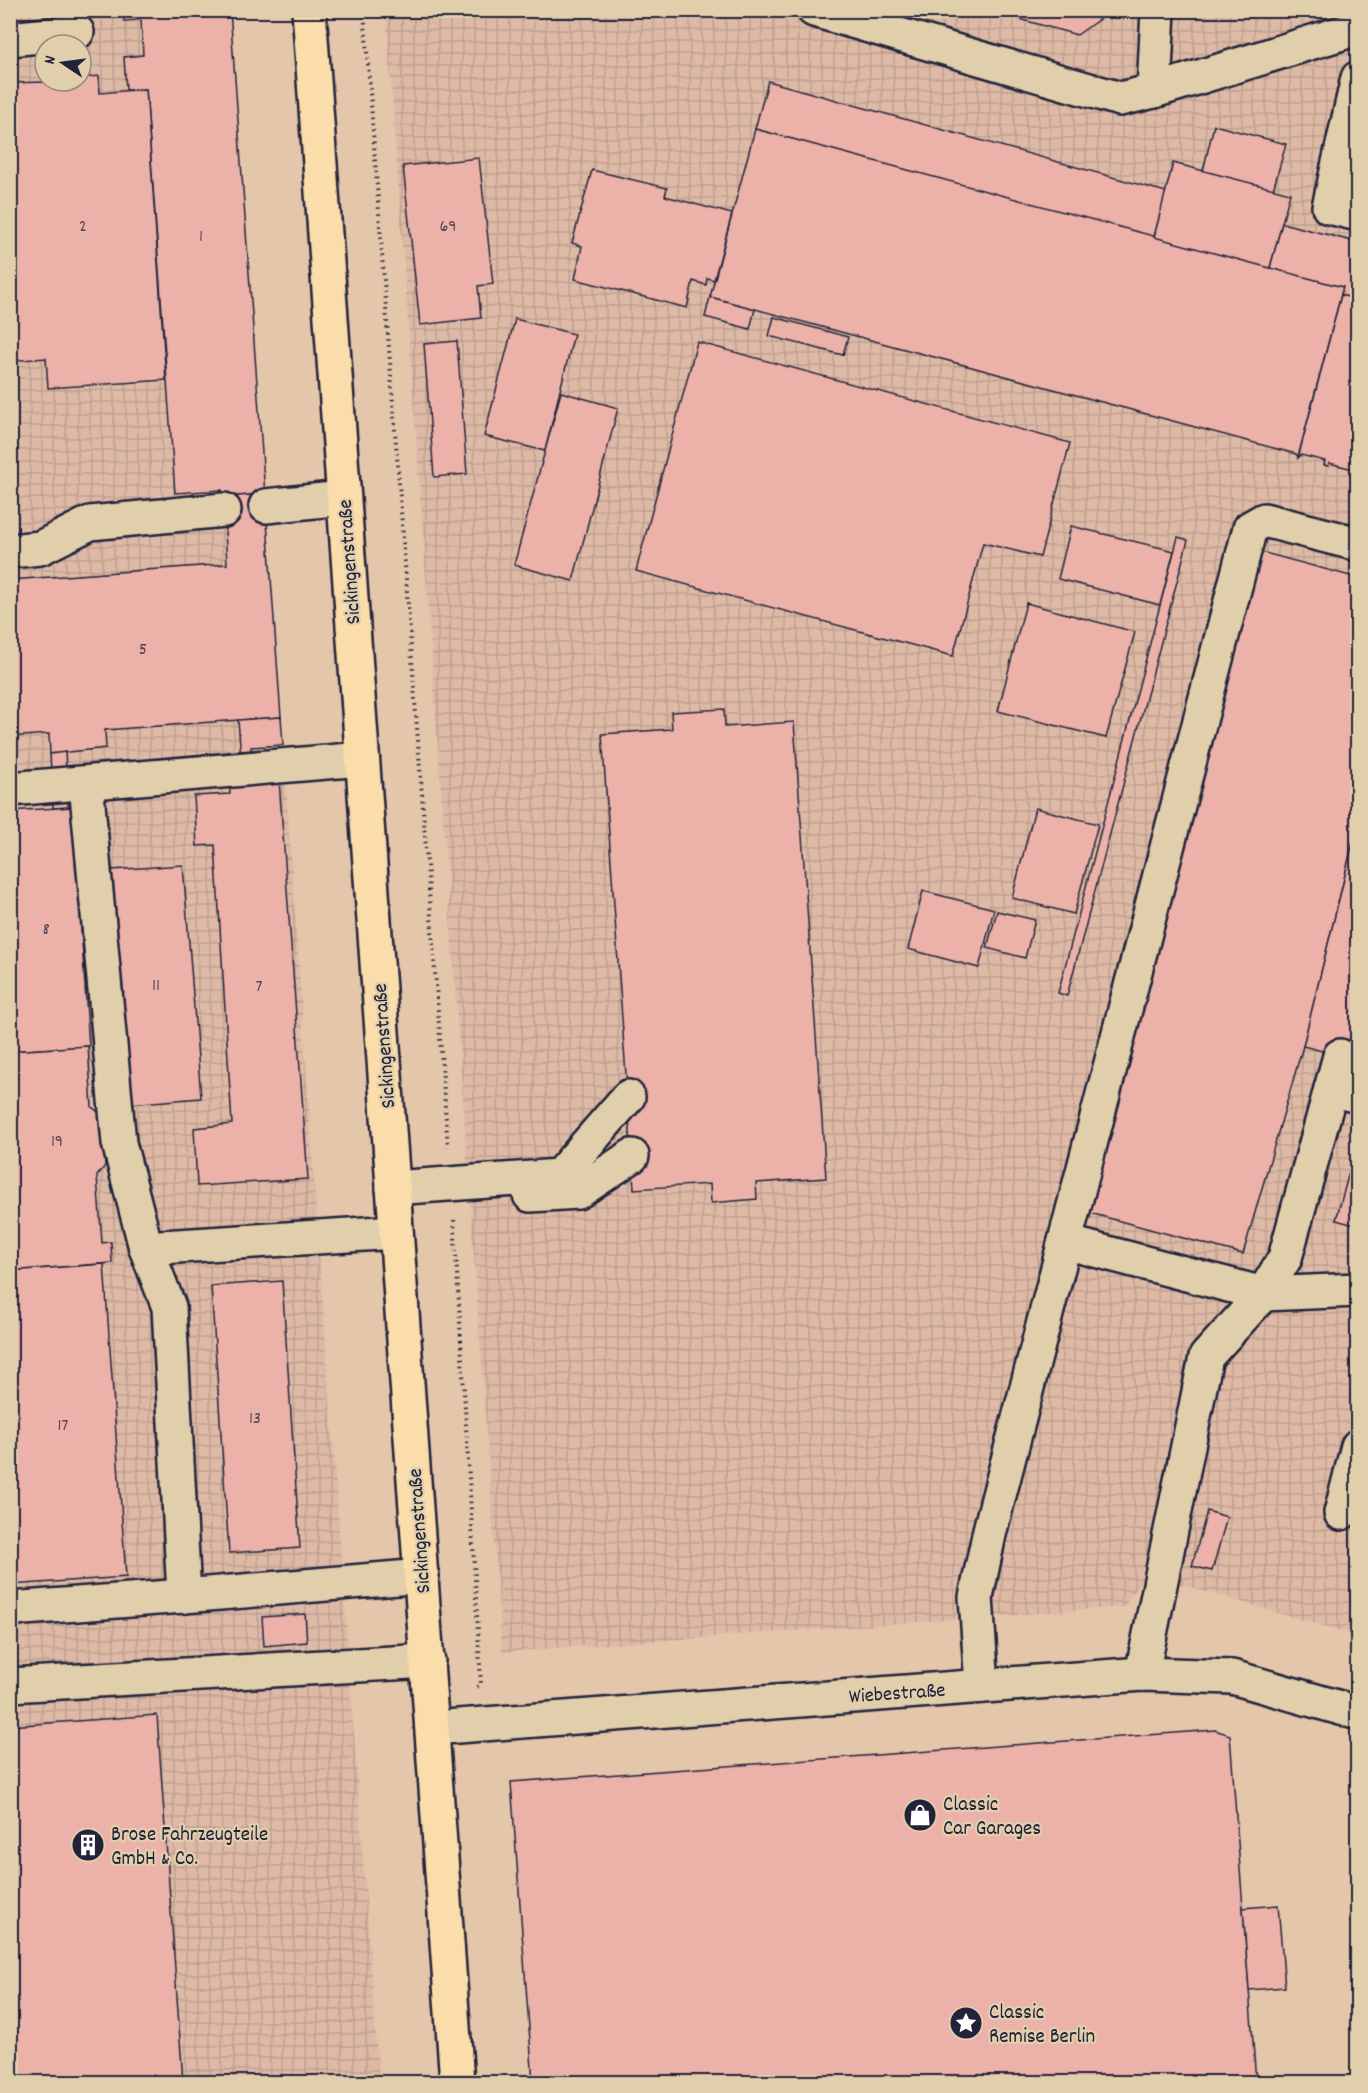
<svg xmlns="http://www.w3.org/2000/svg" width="1368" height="2093" font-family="Dekko,sans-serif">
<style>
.industrial{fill:url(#industrial-grid);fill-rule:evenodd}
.building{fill:#ecb2a9;stroke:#22223b;stroke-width:1.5}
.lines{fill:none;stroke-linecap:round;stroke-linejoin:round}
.minor-casing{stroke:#22223b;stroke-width:38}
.major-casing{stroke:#22223b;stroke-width:38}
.path{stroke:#22223b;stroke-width:4;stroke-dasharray:1.5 4.5;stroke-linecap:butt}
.minor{stroke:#e1cfac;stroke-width:33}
.major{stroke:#fbddab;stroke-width:33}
.labels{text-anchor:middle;stroke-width:4.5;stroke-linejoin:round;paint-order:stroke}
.number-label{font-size:18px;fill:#544656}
.street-label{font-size:21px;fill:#22223b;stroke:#e1cfac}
.poi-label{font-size:21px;fill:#22223b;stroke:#e1cfac;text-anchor:start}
</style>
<defs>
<pattern id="industrial-grid" width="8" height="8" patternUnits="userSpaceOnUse" patternTransform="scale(1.5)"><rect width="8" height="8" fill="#debaa6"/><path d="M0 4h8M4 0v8" fill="none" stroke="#bea090"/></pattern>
</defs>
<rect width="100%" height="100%" fill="#e4c6ab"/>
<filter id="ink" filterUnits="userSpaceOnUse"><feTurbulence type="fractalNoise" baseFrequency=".0167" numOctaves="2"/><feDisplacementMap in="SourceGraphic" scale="12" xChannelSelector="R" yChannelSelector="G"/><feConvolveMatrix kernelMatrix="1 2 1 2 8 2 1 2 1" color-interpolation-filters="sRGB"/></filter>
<g filter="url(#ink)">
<g class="industrial">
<path d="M 11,11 L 230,11 L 379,2082 L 11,2082 ZM 45,45 L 81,45 L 81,81 L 45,81 Z"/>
<polygon points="386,11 1357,11 1357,1636 1146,1574 1124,1607 502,1652"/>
</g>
<g class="building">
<polygon points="123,10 230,10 265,494 223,497 222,490 175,493 146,89 126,90 124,57 143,55 141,20 124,21"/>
<polygon points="987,10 1112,10 1077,35"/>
<polygon points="99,76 100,93 146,89 166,380 48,388 46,358 10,361 10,83 81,81 81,78"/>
<polygon points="768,81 1166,192 1154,237 755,129"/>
<polygon points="1214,125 1286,144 1273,190 1203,171"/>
<polygon points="755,129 1343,287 1298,457 1296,454 710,297"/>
<polygon points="479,158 493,284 478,286 481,318 420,325 403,166"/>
<polygon points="1173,163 1290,193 1270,268 1154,237"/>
<polygon points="592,170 667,188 665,196 732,214 714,280 707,278 706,285 693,281 687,308 575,279 582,246 572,243"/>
<polygon points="1282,223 1352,241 1353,238 1358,240 1358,300 1341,295 1343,287 1270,268"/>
<polygon points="1341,295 1358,300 1356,473 1351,472 1353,469 1329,463 1328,466 1324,465 1325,461 1301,455 1298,458"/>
<polygon points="710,297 755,309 750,329 705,317"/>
<polygon points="774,317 848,337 843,355 769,336"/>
<polygon points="515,319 574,334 545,451 484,436"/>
<polygon points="457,341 467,474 434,477 424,344"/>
<polygon points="697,342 1070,443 1040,557 983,543 953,656 636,571"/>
<polygon points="561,392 618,408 573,581 514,565"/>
<polygon points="265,494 281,717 105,730 106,748 50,754 49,734 10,737 10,580 227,564 223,497"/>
<polygon points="1071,526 1174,551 1160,605 1058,579"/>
<polygon points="1178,537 1188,540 1067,996 1058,993"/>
<polygon points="1261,552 1358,578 1358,787 1353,804 1358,805 1358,822 1303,1046 1243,1254 1086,1212 1226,648 1236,650"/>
<polygon points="1026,603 1135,632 1106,738 998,711"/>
<polygon points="724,709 725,727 794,722 826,1178 756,1183 757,1199 711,1203 710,1184 634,1189 602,734 672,729 671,712"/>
<polygon points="281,717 283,745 251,747 253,782 243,783 238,720"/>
<polygon points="65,752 68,807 53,808 50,754"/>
<polygon points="279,780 308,1179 197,1186 194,1128 232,1124 215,845 197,846 194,796 230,794 229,784"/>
<polygon points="73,807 89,1046 10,1051 10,811"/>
<polygon points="1035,808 1098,824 1074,914 1012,898"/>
<polygon points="1358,822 1358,1008 1345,1057 1303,1046"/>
<polygon points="183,865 201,1098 129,1104 112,870"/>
<polygon points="923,891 994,909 979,968 908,949"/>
<polygon points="997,911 1035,920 1025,958 987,948"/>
<polygon points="88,1046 92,1107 101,1114 105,1166 97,1176 102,1243 111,1242 112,1263 10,1271 10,1051"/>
<polygon points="1358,1139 1358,1226 1336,1220"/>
<polygon points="104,1264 126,1577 10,1585 10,1271"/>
<polygon points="282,1281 300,1548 229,1553 211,1286"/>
<polygon points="1207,1511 1227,1517 1212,1571 1192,1566"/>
<polygon points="305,1614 307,1642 264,1646 262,1617"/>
<polygon points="157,1715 183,2082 10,2082 10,1726"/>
<polygon points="1215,1730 1230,1735 1256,2082 533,2082 511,1782"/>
<polygon points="1278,1905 1285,1987 1249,1990 1243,1908"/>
</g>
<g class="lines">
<g class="minor-casing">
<g id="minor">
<polyline points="814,10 1120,99 1154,91 1358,28"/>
<polyline points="10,39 77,32"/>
<polyline points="1358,78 1329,207 1358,214"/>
<polyline points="1154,91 1158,10"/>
<polyline points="266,506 343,498"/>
<polyline points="10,551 40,548 90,523 224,510"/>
<polyline points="10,789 362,759"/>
<polyline points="1331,1089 1358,1096"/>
<polyline points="393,1188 559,1176 628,1097"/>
<polyline points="530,1195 578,1192 632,1156"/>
<polyline points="1065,1242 1263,1294 1358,1290"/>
<polyline points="146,1248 396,1232"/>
<polyline points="1341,1513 1358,1446"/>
<polyline points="184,1596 422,1576"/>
<polyline points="10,1609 184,1596 169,1307 146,1248 119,1143 86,783"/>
<polyline points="1142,1674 1206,1357 1263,1294 1285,1258 1340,1056"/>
<polyline points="10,1685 428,1661"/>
<polyline points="982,1686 976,1597 990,1530 1250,528 1264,520 1358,544"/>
<polyline points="432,1728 1142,1674 1232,1677 1358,1713"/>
</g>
</g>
<g class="major-casing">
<polyline id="major" points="309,10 457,2082"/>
</g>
<g class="path">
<polyline points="364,10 448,1147"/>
<polyline points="454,1220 481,1683 477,1687"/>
</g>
<use href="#minor" class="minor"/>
<use href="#major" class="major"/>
</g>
</g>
<defs>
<g id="shop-disc" transform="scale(1.725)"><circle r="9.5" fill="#22223b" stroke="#e1cfac"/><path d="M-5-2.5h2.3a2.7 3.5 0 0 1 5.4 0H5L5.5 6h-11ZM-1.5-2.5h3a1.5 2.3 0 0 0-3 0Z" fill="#fff"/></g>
<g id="building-disc" transform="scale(1.725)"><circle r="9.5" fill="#22223b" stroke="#e1cfac"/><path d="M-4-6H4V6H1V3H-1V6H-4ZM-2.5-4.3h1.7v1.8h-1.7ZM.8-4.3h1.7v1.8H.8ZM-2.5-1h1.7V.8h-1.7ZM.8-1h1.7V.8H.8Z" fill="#fff"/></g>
<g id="sight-disc" transform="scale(1.725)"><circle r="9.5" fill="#22223b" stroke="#e1cfac"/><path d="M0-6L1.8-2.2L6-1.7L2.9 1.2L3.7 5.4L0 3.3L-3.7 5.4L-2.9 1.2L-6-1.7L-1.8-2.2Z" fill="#fff"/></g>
</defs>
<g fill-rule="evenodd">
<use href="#shop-disc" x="920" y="1815"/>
<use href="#building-disc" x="88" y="1845"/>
<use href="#sight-disc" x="966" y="2023"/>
</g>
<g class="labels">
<g class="number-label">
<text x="83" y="231">2</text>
<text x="448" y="231">69</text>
<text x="201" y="241">1</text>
<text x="143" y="654">5</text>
<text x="46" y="934">8</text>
<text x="156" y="990">11</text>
<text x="259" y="991">7</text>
<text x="57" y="1146">19</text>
<text x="255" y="1423">13</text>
<text x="63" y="1430">17</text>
</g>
<g class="street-label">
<text transform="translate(348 562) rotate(-94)" y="7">Sickingenstraße</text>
<text transform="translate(383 1046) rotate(-94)" y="7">Sickingenstraße</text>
<text transform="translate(418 1531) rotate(-94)" y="7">Sickingenstraße</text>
<text transform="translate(897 1692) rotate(-4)" y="7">Wiebestraße</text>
</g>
<g class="poi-label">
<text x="943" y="1810">Classic<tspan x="943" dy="24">Car Garages</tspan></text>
<text x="111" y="1840">Brose Fahrzeugteile<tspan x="111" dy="24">GmbH &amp; Co.</tspan></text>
<text x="989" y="2018">Classic<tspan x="989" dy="24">Remise Berlin</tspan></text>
</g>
</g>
<rect width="1368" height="2093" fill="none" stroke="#e1cfac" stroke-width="36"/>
<rect x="18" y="18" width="1332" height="2057" fill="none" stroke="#22223b" stroke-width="2" filter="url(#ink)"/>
<g transform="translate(63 63) rotate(283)"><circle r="28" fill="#e1cfac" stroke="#958a7f" stroke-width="1.5"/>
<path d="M0-4.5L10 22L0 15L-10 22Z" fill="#22223b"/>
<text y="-9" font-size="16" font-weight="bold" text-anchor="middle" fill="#22223b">N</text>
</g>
</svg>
